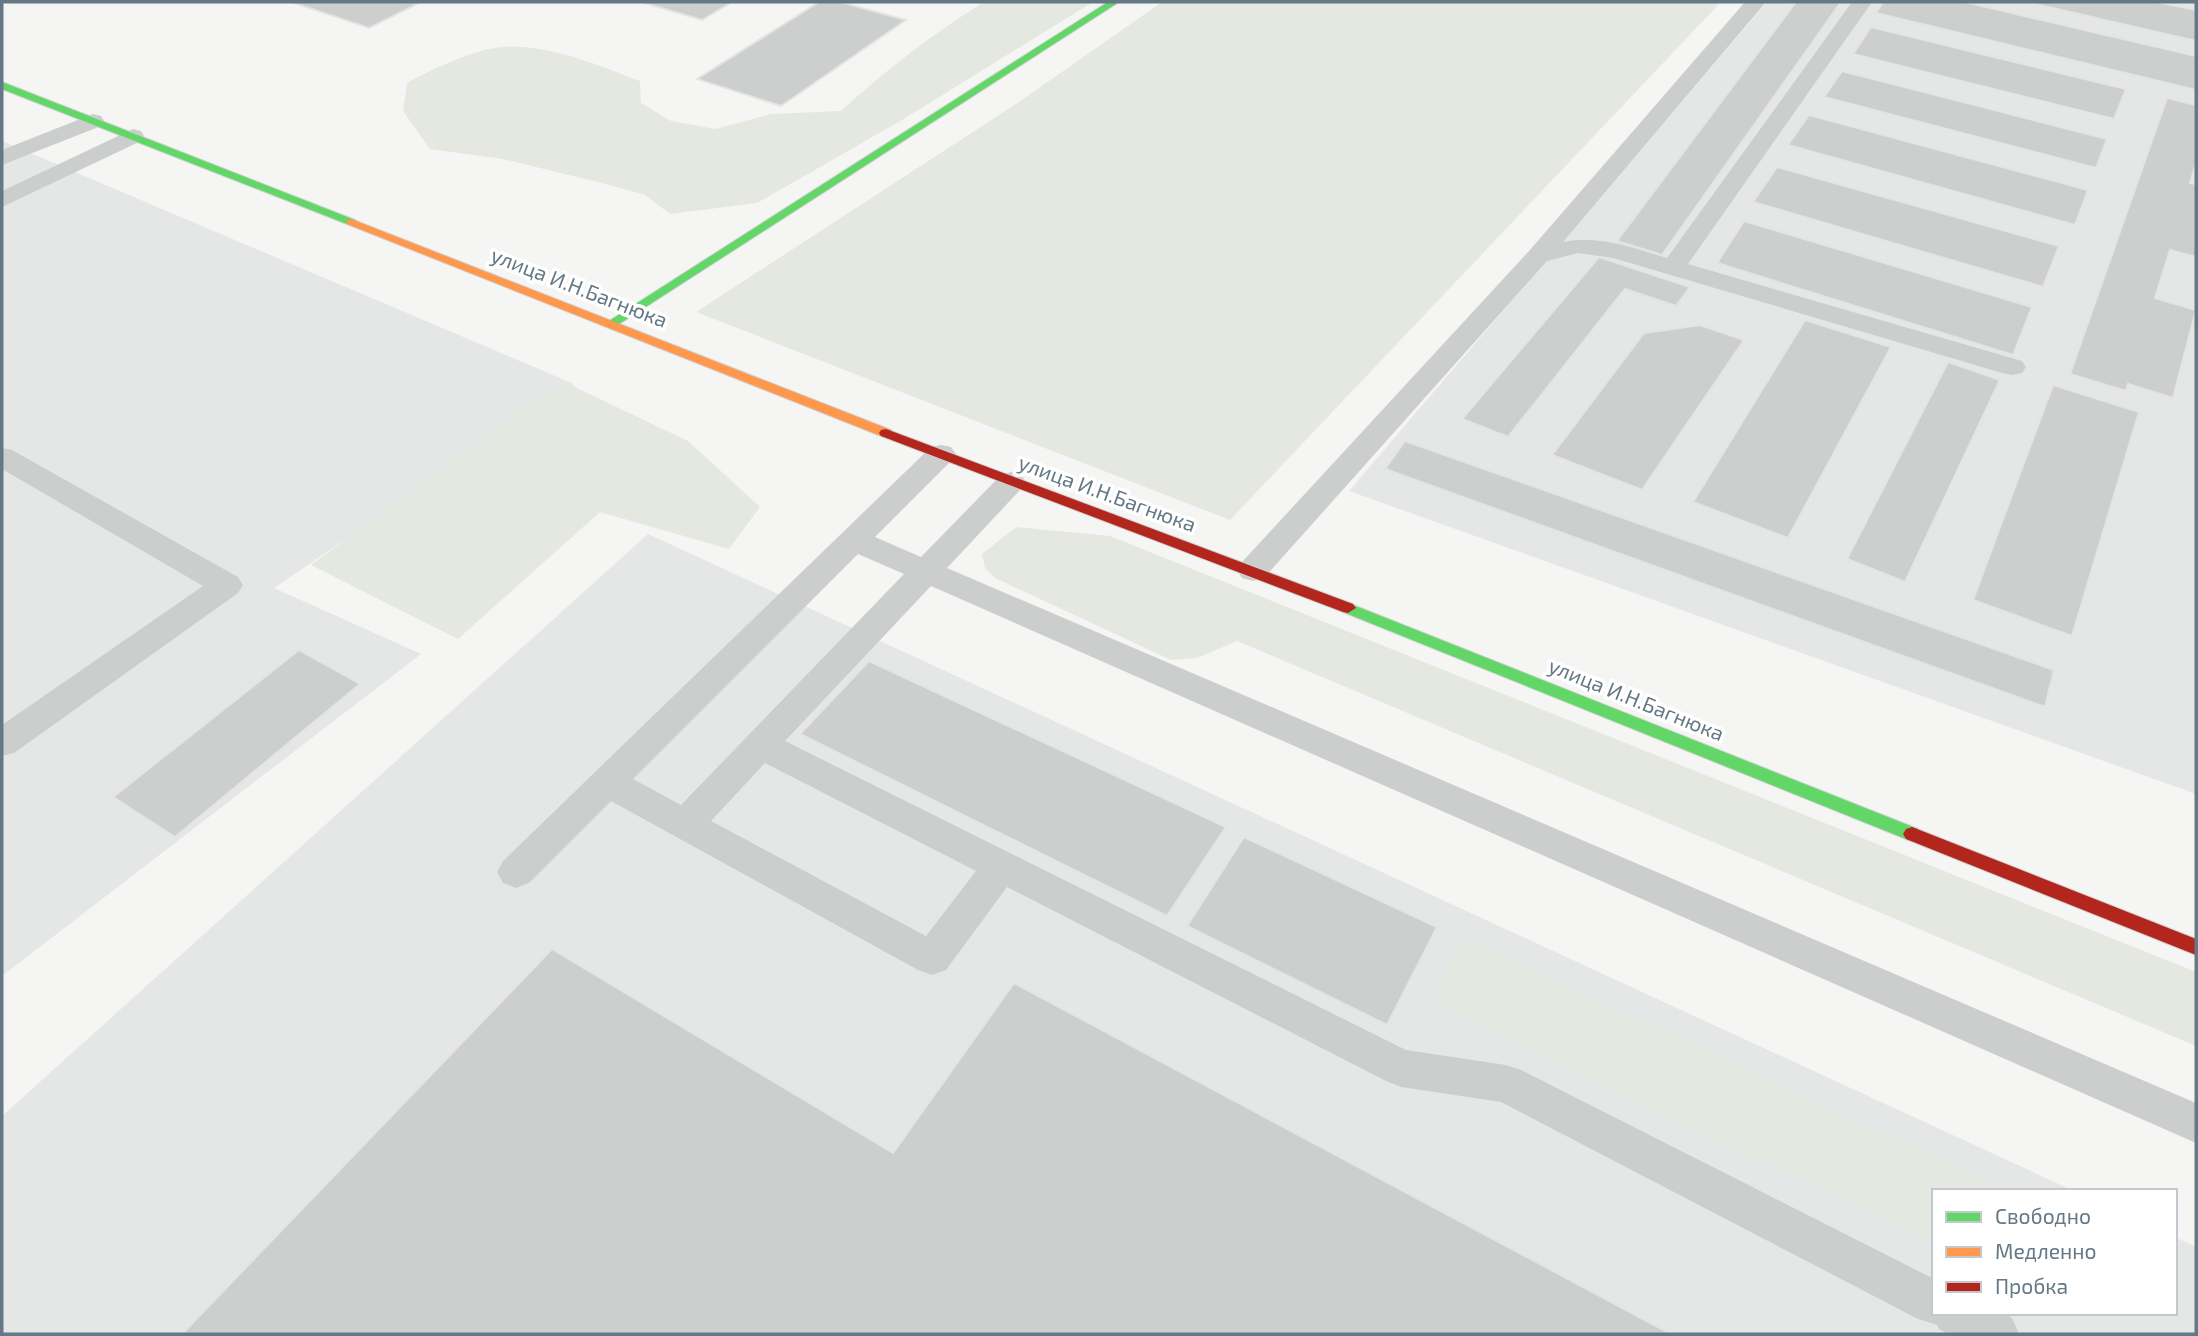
<svg xmlns="http://www.w3.org/2000/svg" width="2198" height="1336" font-family="'Exo 2',sans-serif">
<style>
.built{fill:#e5e7e6}
.green{fill:#e5e8e1}
.building{fill:#cdcfcf;stroke:#e4e4e3;stroke-width:2}
.lines{fill:none;stroke-linecap:round;stroke-linejoin:round}
.fast-casing{stroke:#d1d3d3;stroke-width:2}
.slow-casing{stroke:#d1d3d3;stroke-width:2}
.jam-casing{stroke:#d1d3d3;stroke-width:2}
.lane{fill:#cccece;fill-rule:evenodd}
.fast{fill:#63d668;fill-rule:evenodd}
.slow{fill:#ff974d;fill-rule:evenodd}
.jam{fill:#b3261e;fill-rule:evenodd}
.labels{text-anchor:middle;stroke-width:7;stroke-linejoin:round;paint-order:stroke}
.street-label{font-size:21px;fill:#647985;stroke:#fff}
</style>
<rect width="100%" height="100%" fill="#f5f5f3"/>
<g class="built">
<polygon points="1767,2 2196,2 2196,794 1349,491"/>
<polygon points="2,141 574,384 274,588 421,654 2,976"/>
<polygon points="648,534 2074,1191 1934,1191 1934,1313 2175,1313 2175,1237 2196,1247 2196,1334 2,1334 2,1116"/>
</g>
<g class="green">
<path d="M 984,2 L 1093,2 L 902,120 L 757,203 L 670,214 L 645,195 L 598,182 L 503,159 L 430,149 L 403,111 L 407,83 C 433,69 474,49 503,47 C 550,44 597,65 640,81 L 641,103 L 671,121 L 715,129 L 771,114 L 841,111 C 886,70 932,34 984,2 Z"/>
<polygon points="1162,2 1721,2 1230,520 696,312 1016,104"/>
<polygon points="562,381 688,441 760,507 729,549 600,512 458,639 311,565"/>
<polygon points="1016,527 1110,536 2196,972 2196,1046 1237,641 1197,658 1171,660 995,578 985,568 982,554"/>
<polygon points="1464,938 2007,1191 1934,1191 1934,1245 1433,1001"/>
</g>
<g class="building">
<polygon points="291,2 421,2 369,28"/>
<polygon points="641,2 732,2 702,20"/>
<polygon points="819,2 840,2 906,20 781,106 697,79"/>
<polygon points="1796,2 1841,2 1662,255 1617,241"/>
<polygon points="1883,2 1965,2 2196,56 2196,90 1876,13"/>
<polygon points="2026,2 2157,2 2196,10 2196,41"/>
<polygon points="1871,27 2126,89 2114,119 1853,54"/>
<polygon points="1842,71 2107,139 2096,168 1824,97"/>
<polygon points="2167,98 2196,105 2196,163 2190,183 2196,184 2196,257 2170,250 2155,298 2196,310 2173,398 2128,384 2126,391 2070,374"/>
<polygon points="1809,115 2088,190 2075,225 1788,145"/>
<polygon points="1777,167 2059,246 2043,287 1753,202"/>
<polygon points="1744,221 2032,307 2013,355 1717,263"/>
<polygon points="1599,257 1690,287 1676,306 1625,289 1508,437 1462,419"/>
<polygon points="1805,320 1891,347 1788,538 1693,502"/>
<polygon points="1700,325 1744,340 1642,490 1552,455 1644,333"/>
<polygon points="1948,362 2000,380 1905,582 1847,559"/>
<polygon points="2053,385 2139,412 2072,636 1973,600"/>
<polygon points="1405,441 2054,670 2045,707 1385,469"/>
<polygon points="299,650 360,684 175,837 113,797"/>
<polygon points="869,661 1226,827 1167,916 800,734"/>
<polygon points="1244,837 1437,927 1387,1025 1187,926"/>
<polygon points="552,949 893,1153 1014,983 1671,1334 182,1334"/>
</g>
<g class="lines">
<g class="fast-casing">
<g id="fast">
<polygon points="1108,2 1119,2 616,326 612,327 606,323"/>
<polygon points="2,82 355,220 357,222 355,224 347,224 2,89"/>
<polygon points="1348,603 1918,829 1921,834 1918,839 1912,841 1906,839 1343,612 1340,608 1343,604"/>
</g>
</g>
<g class="slow-casing">
<polygon id="slow" points="351,219 891,430 893,433 886,437 881,436 347,224 347,220"/>
</g>
<g class="jam-casing">
<g id="jam">
<polygon points="886,429 1353,604 1356,608 1348,613 1343,612 881,436 879,433 881,430"/>
<polygon points="1912,827 2196,939 2196,955 1906,839 1903,834 1906,829"/>
</g>
</g>
<g class="lane">
<path d="M 1745,2 L 1766,2 L 1563,242 C 1597,234 1634,248 1667,258 L 1852,2 L 1872,2 L 1688,264 L 2022,361 L 2026,367 L 2022,373 L 2012,375 L 2002,373 L 1613,258 L 1578,253 L 1547,261 L 1264,578 L 1253,581 L 1242,578 L 1237,570 L 1242,562 L 1529,251 Z"/>
<polygon points="93,114 101,116 104,121 101,126 2,165 2,150"/>
<polygon points="133,129 141,131 144,136 141,141 2,207 2,191"/>
<path d="M 941,445 L 951,447 L 956,454 L 951,461 L 875,537 L 921,557 L 1001,475 L 1011,472 L 1021,475 L 1026,482 L 1021,489 L 947,568 L 2196,1103 L 2196,1143 L 931,586 L 785,741 L 1406,1050 L 1506,1065 L 1521,1070 L 1934,1279 L 1934,1313 L 2004,1313 L 2012,1318 L 2019,1334 L 1948,1334 L 1939,1329 L 1937,1325 L 1918,1319 L 1501,1102 L 1401,1087 L 1386,1081 L 1007,887 L 946,970 L 932,975 L 918,970 L 611,801 L 529,883 L 516,888 L 503,883 L 497,872 L 503,861 L 931,447 ZM 858,554 L 904,574 L 681,805 L 633,779 ZM 765,763 L 976,871 L 926,936 L 711,821 Z"/>
<polygon points="2,448 12,450 238,577 243,585 238,593 14,753 2,756 2,725 203,586 2,469"/>
</g>
<use href="#fast" class="fast"/>
<use href="#slow" class="slow"/>
<use href="#jam" class="jam"/>
</g>
<g class="labels">
<g class="street-label">
<text transform="translate(579 288) rotate(21)" y="7">улица И.Н.Багнюка</text>
<text transform="translate(1107 494) rotate(20)" y="7">улица И.Н.Багнюка</text>
<text transform="translate(1636 700) rotate(22)" y="7">улица И.Н.Багнюка</text>
</g>
</g>
<rect width="2198" height="1336" fill="none" stroke="#647985" stroke-width="7"/>
<rect x="1932" y="1189" width="245" height="126" fill="#ffffff" stroke="#c1c9ce" stroke-width="2"/>
<rect x="1946" y="1212" width="35" height="10" fill="#63d668" stroke="#c1c9ce" stroke-width="2"/>
<text x="1995" y="1224" font-size="21" fill="#647985">Свободно</text>
<rect x="1946" y="1247" width="35" height="10" fill="#ff974d" stroke="#c1c9ce" stroke-width="2"/>
<text x="1995" y="1259" font-size="21" fill="#647985">Медленно</text>
<rect x="1946" y="1282" width="35" height="10" fill="#b3261e" stroke="#c1c9ce" stroke-width="2"/>
<text x="1995" y="1294" font-size="21" fill="#647985">Пробка</text>
</svg>
